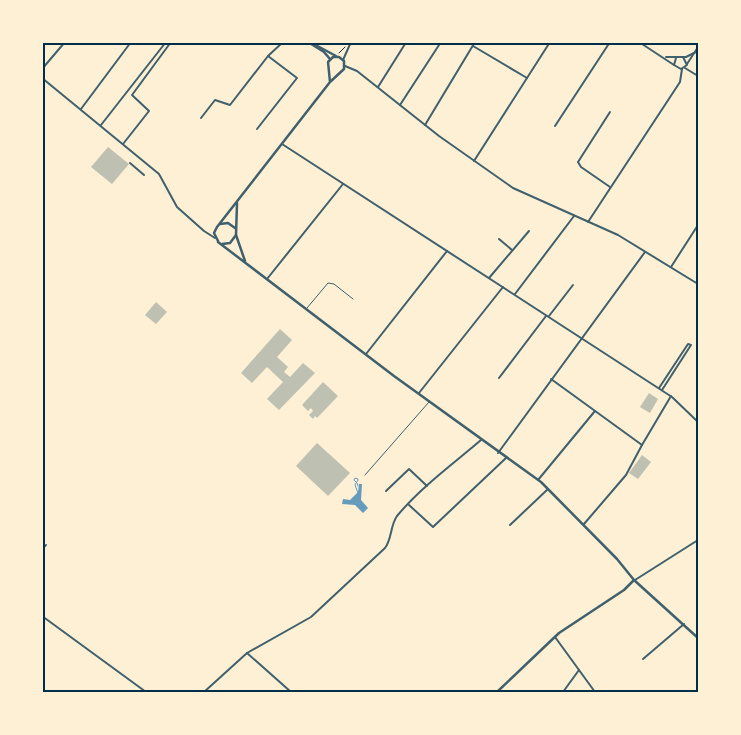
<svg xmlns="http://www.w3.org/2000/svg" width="741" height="735" font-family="Commissioner,sans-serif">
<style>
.water{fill:#669bbc}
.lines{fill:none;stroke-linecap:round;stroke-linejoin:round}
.stream{stroke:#669bbc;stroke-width:1}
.building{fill:#bec0b2}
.path{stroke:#003049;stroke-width:1}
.service{stroke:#3f606c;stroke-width:1}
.pedestrian{stroke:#3f606c;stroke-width:2}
.minor{stroke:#3f606c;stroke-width:2}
.tertiary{stroke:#3f606c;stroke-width:2.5}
.neatline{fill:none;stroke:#003049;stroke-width:2}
</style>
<rect width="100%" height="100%" fill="#fdf0d5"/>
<polygon class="water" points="359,484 362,484 361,500 368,508 363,513 355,505 342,504 343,499 350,500 358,492"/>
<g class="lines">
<path class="stream" d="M 358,486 L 357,483 L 354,480 L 355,478 L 358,479 C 358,482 355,483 355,485 L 358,493"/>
</g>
<g class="building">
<polygon points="108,147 129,164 112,184 91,167"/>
<polygon points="156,302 167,312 156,324 145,315"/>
<polygon points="280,329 292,340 277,357 288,367 284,372 290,377 303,363 315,373 279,410 267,399 283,382 267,367 252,383 241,373"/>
<polygon points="323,382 338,396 317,418 315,416 313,419 309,415 313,411 311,408 308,411 302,405"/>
<polygon points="649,393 658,399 650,413 640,407"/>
<polygon points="317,443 350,473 328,496 296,466"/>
<polygon points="642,455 651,462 638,479 629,473"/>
</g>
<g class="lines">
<polyline class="path" points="339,53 345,47"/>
<g class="service">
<polyline points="307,308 328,283 334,284 353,299"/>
<polyline points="365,475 429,402"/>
</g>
<g class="pedestrian">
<polyline points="130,163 144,175"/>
<polyline points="584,524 626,475 642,445"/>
</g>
<g class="minor">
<polyline points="639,42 674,65"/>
<polyline points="473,46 527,78"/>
<polyline points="666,57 686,57 696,52"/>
<polyline points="676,58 674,65 681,69 687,65 683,57"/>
<polyline points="343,60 351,42"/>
<polyline points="687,64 698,47"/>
<polyline points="345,66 357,71 439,136 513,188 618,235 698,284"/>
<polyline points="685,68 698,76"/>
<polyline points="42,69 65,42"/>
<polyline points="42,78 159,174 177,207 204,231 215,238"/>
<polyline points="378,87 405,44"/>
<polyline points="400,105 439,45"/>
<polyline points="81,109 131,42"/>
<polyline points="610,112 578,162 581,167 610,187"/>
<polyline points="201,118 215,100 230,105 268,56 283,42"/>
<polyline points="101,125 166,42"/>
<polyline points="425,125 475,42"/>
<polyline points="555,126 610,42"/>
<polyline points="257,129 297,78 268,56"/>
<polyline points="123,144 149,111 132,95 171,42"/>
<polyline points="282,144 672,397 698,422"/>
<polyline points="474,161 550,42"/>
<polyline points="588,222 680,82 682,69"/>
<polyline points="499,239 512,250"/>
<polyline points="671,267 698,225"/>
<polyline points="489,278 529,231"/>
<polyline points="267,279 343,184"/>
<polyline points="515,294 574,216"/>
<polyline points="549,316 573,285"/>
<polyline points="366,354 447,251"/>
<polyline points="499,378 546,316"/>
<polyline points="551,379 642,445 671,396"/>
<polyline points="659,388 688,344 691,345 662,390"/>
<polyline points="419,393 503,287"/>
<polyline points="498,453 645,252"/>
<polyline points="538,480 595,411"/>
<polyline points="386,491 409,469 427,486"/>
<polyline points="409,505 433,527 506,458"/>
<polyline points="510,525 548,489"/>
<polyline points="42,549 46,545"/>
<polyline points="635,580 698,540"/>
<polyline points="42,616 146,692"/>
<polyline points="555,637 595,692"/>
<polyline points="247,653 291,692"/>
<polyline points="643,659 684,624"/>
<path d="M 204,692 L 247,653 L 311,617 L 385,548 C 392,539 390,526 397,516 C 421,487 453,464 481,440"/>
<polyline points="563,692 579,670"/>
</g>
<g class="tertiary">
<polyline points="308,42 324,52 330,59"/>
<polyline points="310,42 336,56"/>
<polyline points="237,203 236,235 245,261"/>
<polyline points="220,224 228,223 235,228"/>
<polyline points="218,241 214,233 217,227 330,82 344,69 344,61 339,57 333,57 328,62 330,82"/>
<polyline points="218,242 394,376 541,482 617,559 634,580 698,638"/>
<polyline points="222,244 230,243 236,235"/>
<polyline points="497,692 559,633 624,590 634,580"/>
</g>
</g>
<rect width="741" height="735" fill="none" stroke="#fdf0d5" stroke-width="88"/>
<rect x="44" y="44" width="653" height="647" class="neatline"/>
</svg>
